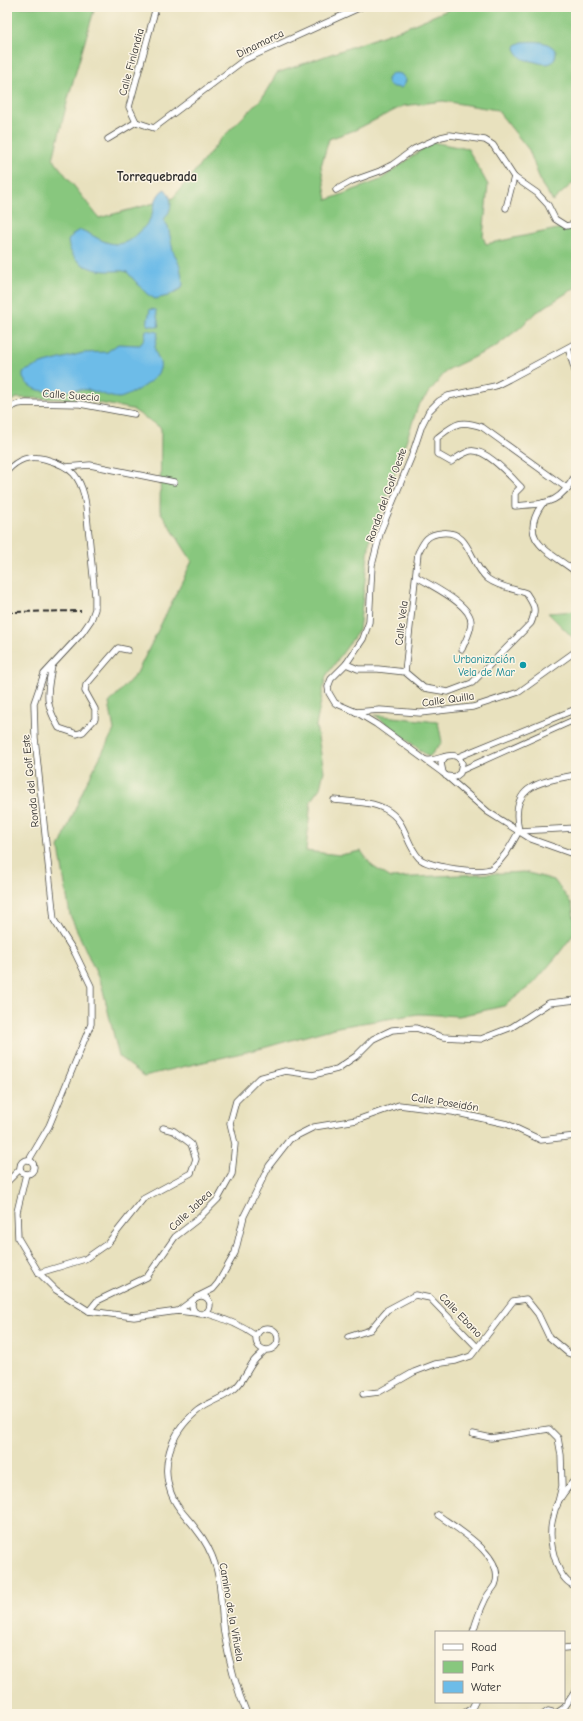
<svg xmlns="http://www.w3.org/2000/svg" width="583" height="1721" font-family="'Comic Neue',sans-serif">
<style>
.green{fill:#88c77e;stroke:#5a7954}
.water{fill:#6dbce8;stroke:#4c748a}
.lines{fill:none;stroke-linecap:round;stroke-linejoin:round}
.street-casing{stroke:#474641;stroke-width:7}
.street{stroke:#fff;stroke-width:5.5}
.rail{stroke:#2b2b2b;stroke-width:2;stroke-dasharray:6 3;stroke-linecap:butt}
.culture-dot{fill:#0f9aa8;stroke:#fcf5e5;stroke-width:1.5}
.labels{text-anchor:middle;stroke-width:3;stroke-linejoin:round;paint-order:stroke}
.street-label{font-size:11px;fill:#2b2b2b;stroke:#fcf5e5}
.culture-label{font-size:11px;fill:#0d838f;stroke:#fcf5e5;text-anchor:end}
.quarter-label{font-size:13px;font-weight:bold;fill:#2b2b2b;stroke:#fcf5e5}
</style>
<rect width="100%" height="100%" fill="#fcf5e5"/>
<filter id="ink" filterUnits="userSpaceOnUse"><feTurbulence type="fractalNoise" baseFrequency=".025" numOctaves="2"/><feDisplacementMap in="SourceGraphic" scale="8" xChannelSelector="R" yChannelSelector="G"/><feConvolveMatrix kernelMatrix="1 2 1 2 8 2 1 2 1" color-interpolation-filters="sRGB"/></filter>
<filter id="wash" filterUnits="userSpaceOnUse"><feTurbulence type="fractalNoise" baseFrequency=".012" numOctaves="4" result="noise"/><feDisplacementMap in="SourceGraphic" scale="16" xChannelSelector="R" yChannelSelector="G"/><feGaussianBlur stdDeviation="0.9" result="paint"/><feColorMatrix in="noise" values="0 0 0 0 0 0 0 0 0 0 0 0 0 0 0 0 0 1.4 0 .05"/><feComposite in="paint" operator="in"/></filter>
<g filter="url(#wash)">
<rect width="100%" height="100%" fill="#e8e1be"/>
<g class="green">
<polygon points="7,7 95,7 69,95 53,159 99,218 173,198 221,139 262,98 277,73 402,29 455,7 576,7 576,180 553,201 542,185 529,150 497,110 443,101 403,106 355,130 329,139 321,166 327,200 380,180 432,142 468,149 488,185 483,237 486,244 576,225 576,287 534,314 521,327 495,347 447,370 418,406 386,500 370,538 359,630 326,676 316,726 324,771 320,788 311,800 306,851 340,855 361,851 372,866 391,878 525,872 554,880 572,904 576,931 557,956 534,983 504,1006 459,1016 418,1014 338,1027 263,1048 144,1076 119,1057 102,986 70,915 59,848 84,788 114,730 109,703 137,673 192,561 160,511 161,428 132,409 77,399 17,398 7,403"/>
<polygon points="576,611 576,641 548,613"/>
<polygon points="375,715 438,722 442,742 429,757"/>
</g>
<g class="water">
<path d="M 522,42 C 534,41 548,40 556,51 C 556,70 541,63 531,61 C 527,60 523,60 520,56 C 518,54 516,51 515,48 L 516,45 Z"/>
<path d="M 395,73 L 401,74 L 406,80 L 405,84 L 401,88 C 394,87 387,87 387,79 L 391,74 Z"/>
<path d="M 165,189 C 174,199 172,212 163,220 L 168,226 L 173,251 L 180,266 L 183,284 L 182,288 L 168,296 L 155,299 L 147,294 L 127,272 C 122,270 119,271 114,271 C 93,272 71,265 68,241 L 74,233 L 81,230 C 92,234 104,244 116,244 C 129,245 144,229 150,219 C 155,210 154,194 165,189 Z"/>
<polygon points="150,309 156,310 159,327 147,325"/>
<path d="M 146,330 L 158,332 C 157,337 156,342 155,347 C 154,356 165,362 158,373 C 154,381 128,397 119,398 C 110,398 99,392 89,390 C 69,388 35,400 23,378 L 23,372 L 41,364 L 83,353 L 107,352 L 118,344 L 140,345 L 144,340 Z"/>
</g>
</g>
<g filter="url(#ink)">
<g class="lines">
<g class="street-casing">
<g id="street">
<polyline points="136,122 154,128 244,60 361,7"/>
<polyline points="136,122 129,107 156,7"/>
<polyline points="108,139 136,122"/>
<polyline points="336,190 352,181 380,171 392,165 414,149 441,137 450,135 485,140 493,145 514,177 537,193 548,205 555,219 566,226 576,224"/>
<polyline points="506,208 514,177"/>
<polyline points="568,348 576,374"/>
<polyline points="7,409 18,404 26,403 80,404 134,414"/>
<polyline points="66,467 90,465 174,482"/>
<path d="M 7,471 C 18,459 29,455 45,459 C 56,462 67,466 74,474 C 88,491 86,515 89,535 C 91,556 93,576 95,596 L 95,609 L 91,620 L 82,633 L 44,674 L 34,703 L 35,738 L 54,920 L 75,953 L 91,986 L 91,1024 L 49,1126 L 29,1160"/>
<path d="M 568,489 L 482,427 C 459,419 455,424 437,438 L 437,454 L 451,462 C 456,458 464,453 470,451 C 486,448 510,476 521,487 L 515,493 L 515,506 C 548,503 559,505 576,474"/>
<path d="M 543,503 C 516,540 549,551 576,572"/>
<path d="M 416,576 C 430,586 472,604 471,623 C 471,632 465,641 462,649"/>
<path d="M 346,664 L 358,669 L 378,669 L 405,672 L 424,688 L 448,692 L 472,683 L 531,623 C 537,609 534,605 526,593 C 514,589 499,587 488,579 C 469,564 471,530 442,533 C 427,534 424,541 418,553 L 405,672"/>
<path d="M 52,666 C 47,694 44,702 59,728 L 77,734 L 83,732 L 95,719 L 95,709 L 85,691 L 86,685 L 118,648 L 128,650"/>
<polyline points="356,712 380,710 420,713 473,707 519,692 576,651"/>
<polyline points="445,757 441,763 443,773 488,812 531,839 576,855"/>
<polyline points="458,757 576,709"/>
<path d="M 426,760 C 439,762 455,747 462,763 L 460,773 L 455,777 L 446,776"/>
<polyline points="462,770 576,719"/>
<polyline points="443,773 376,724 356,712 335,703 329,693 328,687 331,679 346,664 363,639 369,622 372,565 381,530 411,458 422,425 429,411 439,401 448,396 495,386 509,379 576,343"/>
<path d="M 334,800 C 350,802 371,801 385,809 C 407,821 404,841 419,858 C 428,867 482,875 492,868 C 505,858 511,845 519,831 C 509,785 539,782 576,775"/>
<polyline points="519,831 576,828"/>
<circle cx="27" cy="1167" r="7"/>
<polyline points="26,1174 17,1212 18,1238 39,1273 56,1290 89,1311 134,1317 178,1311 196,1313"/>
<polyline points="7,1182 20,1169"/>
<polyline points="39,1273 85,1259 108,1243 143,1199 191,1173 196,1159 191,1144 174,1131 163,1128"/>
<circle cx="201" cy="1305" r="9"/>
<polyline points="197,1297 213,1289 218,1283 235,1253 244,1216 269,1166 290,1139 314,1127 357,1120 399,1105 453,1112 507,1124 541,1140 576,1136"/>
<polyline points="89,1311 97,1301 147,1277 175,1237 198,1219 218,1199 232,1174 235,1144 230,1123 236,1101 259,1078 285,1071 313,1075 337,1069 356,1056 373,1039 392,1030 416,1028 443,1037 481,1039 512,1027 549,1003 576,1000"/>
<polyline points="178,1311 194,1299"/>
<path d="M 205,1313 C 223,1318 241,1325 256,1336"/>
<circle cx="267" cy="1339" r="11"/>
<polyline points="348,1337 370,1330 387,1310 415,1295 430,1298 477,1347"/>
<polyline points="363,1394 379,1392 414,1372 435,1364 456,1361 471,1356 513,1301 526,1299 538,1314 549,1337 568,1353 576,1356"/>
<polyline points="473,1434 491,1438 549,1429 558,1438 561,1455 562,1486 557,1506"/>
<path d="M 576,1478 C 569,1486 560,1497 556,1506 C 554,1513 551,1523 551,1530 C 550,1547 558,1582 576,1586"/>
<path d="M 438,1515 C 456,1528 507,1557 495,1585 C 492,1590 487,1595 485,1600 C 480,1610 476,1622 473,1632"/>
<polyline points="564,1648 576,1647"/>
<path d="M 247,1714 C 236,1688 229,1661 224,1633 C 221,1612 222,1587 216,1567 C 212,1554 205,1540 196,1529 C 189,1519 180,1512 174,1500 C 158,1468 170,1433 197,1411 C 207,1403 222,1399 233,1390 C 242,1384 247,1370 254,1361 C 257,1357 262,1354 265,1350"/>
<polyline points="463,1714 472,1708 475,1702"/>
<polyline points="544,1714 548,1711 552,1712 554,1714"/>
<polyline points="555,1714 564,1708 576,1690"/>
</g>
</g>
<use href="#street" class="street"/>
<polyline class="rail" points="7,612 81,611"/>
</g>
</g>
<circle class="culture-dot" cx="523" cy="665" r="4"/>
<g class="labels">
<g class="street-label">
<text transform="translate(260 43) rotate(-26)" y="4">Dinamarca</text>
<text transform="translate(131 62) rotate(-75)" y="4">Calle Finlandia</text>
<text transform="translate(71 395) rotate(4)" y="4">Calle Suecia</text>
<text transform="translate(386 495) rotate(-70)" y="4">Ronda del Golf Oeste</text>
<text transform="translate(401 623) rotate(-83)" y="4">Calle Vela</text>
<text transform="translate(448 699) rotate(-8)" y="4">Calle Quilla</text>
<text transform="translate(30 781) rotate(-96)" y="4">Ronda del Golf Este</text>
<text transform="translate(445 1102) rotate(9)" y="4">Calle Poseidón</text>
<text transform="translate(190 1210) rotate(-43)" y="4">Calle Jabea</text>
<text transform="translate(461 1315) rotate(46)" y="4">Calle Ebano</text>
<text transform="translate(232 1612) rotate(80)" y="4">Camino de la Viñuela</text>
</g>
<g class="culture-label">
<text x="515" y="663">Urbanización<tspan x="515" dy="13">Vela de Mar</tspan></text>
</g>
<g class="quarter-label">
<text x="157" y="181">Torrequebrada</text>
</g>
</g>
<rect width="583" height="1721" fill="none" stroke="#fcf5e5" stroke-width="24"/>
<rect x="435" y="1631" width="130" height="72" fill="#fcf5e5" stroke="#a8a49b"/>
<rect x="443" y="1644" width="20" height="6" fill="#ffffff" stroke="#a8a49b"/>
<text x="471" y="1651" font-size="12" fill="#2b2b2b">Road</text>
<rect x="443" y="1661" width="20" height="12" fill="#88c77e" stroke="#a8a49b"/>
<text x="471" y="1671" font-size="12" fill="#2b2b2b">Park</text>
<rect x="443" y="1681" width="20" height="12" fill="#6dbce8" stroke="#a8a49b"/>
<text x="471" y="1691" font-size="12" fill="#2b2b2b">Water</text>
</svg>
